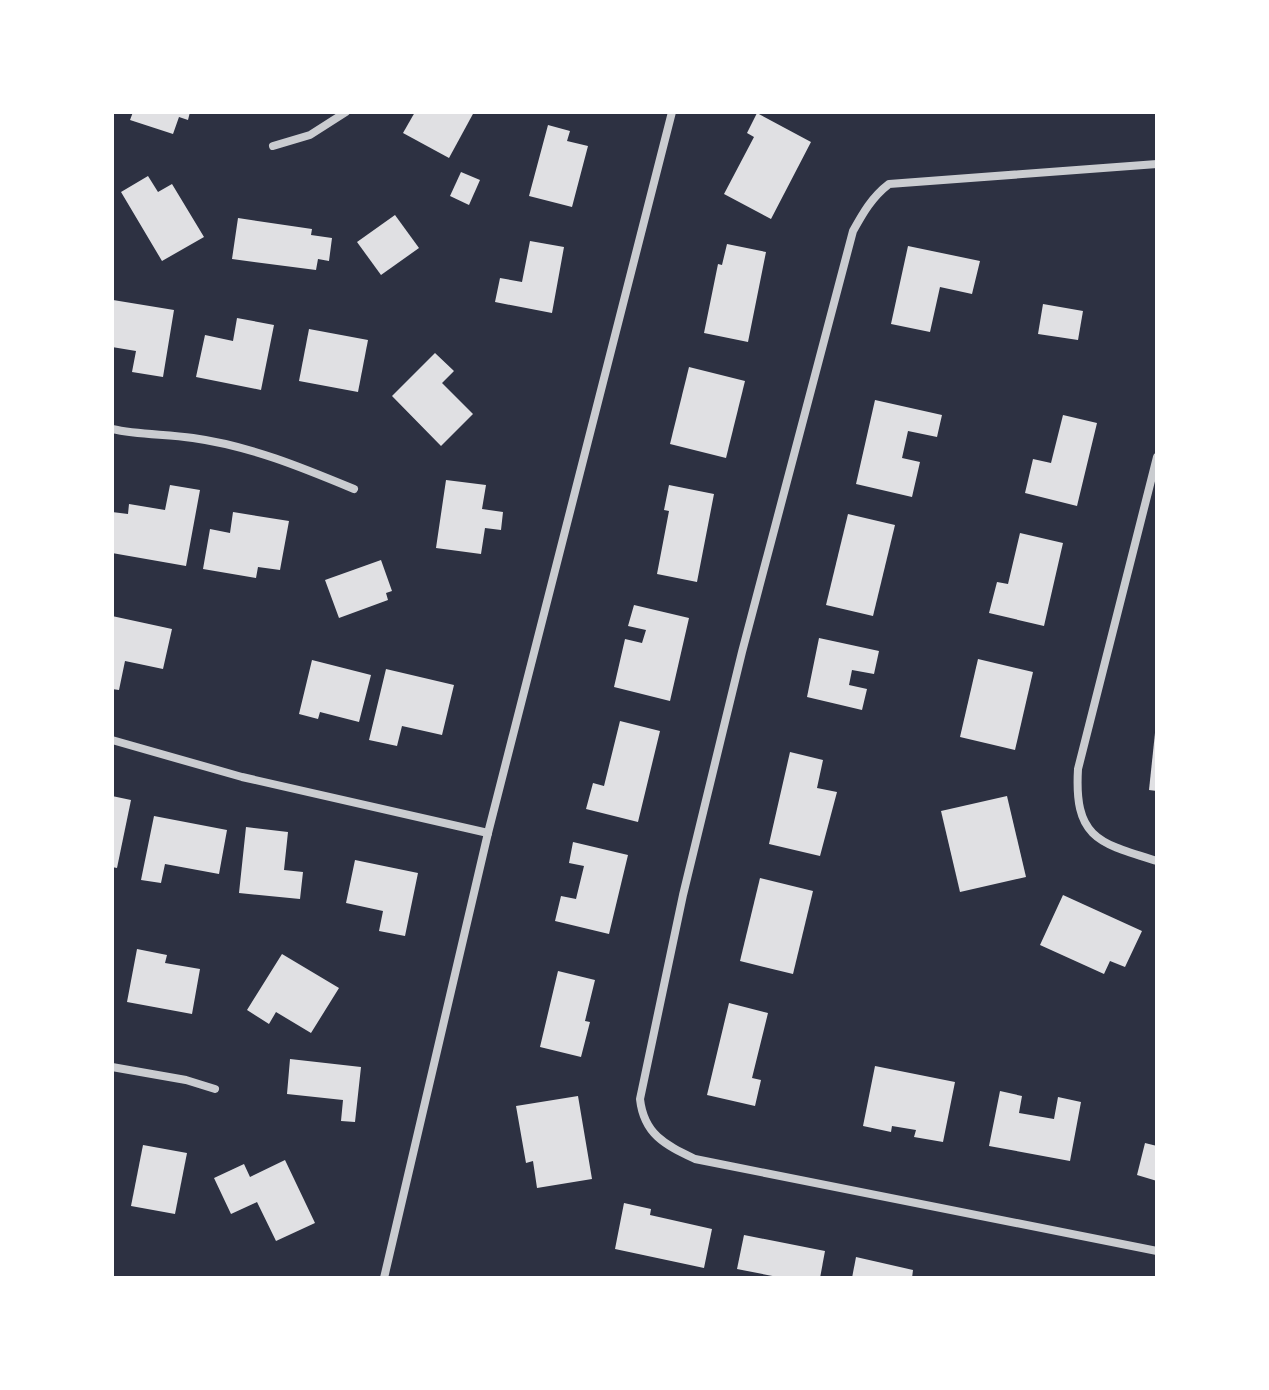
<svg xmlns="http://www.w3.org/2000/svg" width="1269" height="1390" font-family="'IBM Plex Sans',sans-serif">
<style>
.building{fill:#e0e0e3}
.lines{fill:none;stroke-linecap:round;stroke-linejoin:round}
.minor{stroke:#caccd0;stroke-width:8}
</style>
<rect width="100%" height="100%" fill="#2d3142"/>
<g class="building">
<polygon points="133,112 190,112 188,120 179,117 173,134 130,120"/>
<polygon points="415,112 474,112 449,158 403,133"/>
<polygon points="757,113 811,142 771,219 724,194 754,137 747,133"/>
<polygon points="548,125 570,131 567,141 588,146 572,207 529,196"/>
<polygon points="461,172 480,180 469,205 450,196"/>
<polygon points="148,176 158,192 172,184 204,237 162,261 121,192"/>
<polygon points="395,215 419,248 381,275 357,242"/>
<polygon points="238,218 312,229 311,235 332,238 329,261 318,259 316,270 232,259"/>
<polygon points="530,241 564,247 552,313 495,302 500,278 522,282"/>
<polygon points="727,244 766,252 748,342 704,333 718,264 722,265"/>
<polygon points="908,246 980,261 972,294 940,287 930,332 891,324"/>
<polygon points="113,300 174,310 163,377 132,372 136,351 112,347"/>
<polygon points="1043,304 1083,311 1078,340 1038,334"/>
<polygon points="237,318 274,325 261,390 196,377 205,335 233,341"/>
<polygon points="309,329 368,340 358,392 299,381"/>
<polygon points="435,353 454,371 442,383 473,414 441,446 392,396"/>
<polygon points="689,367 745,381 726,458 670,444"/>
<polygon points="875,400 942,415 937,437 908,431 902,458 920,462 912,497 856,484"/>
<polygon points="1063,415 1097,423 1077,506 1025,493 1033,459 1051,463"/>
<polygon points="446,480 486,485 482,509 503,512 501,530 485,528 481,554 436,548"/>
<polygon points="170,485 200,490 186,566 112,553 112,512 128,514 129,504 165,510"/>
<polygon points="669,485 714,494 697,582 657,574 669,511 664,510"/>
<polygon points="233,512 289,521 280,570 258,567 256,578 203,569 210,529 230,533"/>
<polygon points="848,514 895,525 873,616 826,605"/>
<polygon points="1020,533 1063,543 1044,626 989,613 997,582 1008,584"/>
<polygon points="381,560 392,591 386,593 388,600 339,618 325,580"/>
<polygon points="634,605 689,618 670,701 614,687 625,639 642,643 646,630 628,626"/>
<polygon points="112,616 172,629 163,669 125,661 119,690 112,689"/>
<polygon points="819,638 879,651 874,674 852,670 849,685 867,689 862,710 807,697"/>
<polygon points="978,659 1033,672 1015,750 960,737"/>
<polygon points="312,660 371,675 359,722 320,712 318,719 299,714"/>
<polygon points="386,669 454,685 442,735 402,726 397,746 369,740"/>
<polygon points="620,721 660,731 638,822 586,809 593,783 604,786"/>
<polygon points="1155,733 1157,733 1157,791 1149,790"/>
<polygon points="790,752 823,760 817,788 837,792 820,856 769,844"/>
<polygon points="112,796 131,800 117,868 112,867"/>
<polygon points="1007,796 1026,877 960,892 941,811"/>
<polygon points="154,816 227,830 219,874 165,864 161,883 141,880"/>
<polygon points="246,827 288,832 284,870 303,872 300,899 239,893"/>
<polygon points="573,842 628,855 609,934 555,921 561,896 576,899 584,866 569,863"/>
<polygon points="355,860 418,873 405,936 379,931 383,911 346,903"/>
<polygon points="760,878 813,891 793,974 740,961"/>
<polygon points="1063,895 1142,931 1125,967 1110,961 1104,974 1040,945"/>
<polygon points="137,949 167,955 165,963 200,969 192,1014 127,1002"/>
<polygon points="282,954 339,988 311,1033 276,1012 269,1024 247,1010"/>
<polygon points="558,971 595,980 585,1021 590,1022 581,1057 540,1047"/>
<polygon points="729,1003 768,1013 752,1078 761,1080 755,1106 707,1095"/>
<polygon points="290,1059 361,1067 355,1122 341,1121 343,1100 287,1094"/>
<polygon points="875,1066 955,1082 943,1142 914,1137 916,1130 892,1126 891,1132 863,1126"/>
<polygon points="1000,1091 1022,1096 1019,1113 1054,1119 1058,1097 1081,1102 1070,1161 989,1146"/>
<polygon points="578,1096 592,1179 537,1188 533,1161 526,1163 516,1106"/>
<polygon points="1145,1143 1157,1146 1157,1181 1137,1175"/>
<polygon points="143,1145 187,1153 175,1214 131,1206"/>
<polygon points="285,1160 315,1223 276,1241 257,1202 231,1214 214,1178 244,1164 250,1177"/>
<polygon points="624,1203 651,1209 650,1215 712,1229 704,1268 615,1249"/>
<polygon points="744,1235 825,1251 820,1278 783,1278 737,1269"/>
<polygon points="856,1257 913,1270 912,1278 852,1278"/>
</g>
<g class="lines">
<g class="minor">
<polyline points="273,146 310,135 346,112"/>
<path d="M 1157,164 L 889,184 C 872,197 863,213 853,231 L 742,652 L 683,895 L 640,1099 C 644,1135 666,1145 695,1159 L 1157,1251"/>
<path d="M 112,429 C 139,435 166,434 193,438 C 250,446 301,467 354,489"/>
<path d="M 1157,457 L 1078,769 C 1074,838 1098,843 1157,861"/>
<polyline points="112,740 242,777 488,833"/>
<polyline points="112,1067 186,1080 215,1089"/>
<polyline points="384,1278 488,833 672,112"/>
</g>
</g>
<rect width="1269" height="1390" fill="none" stroke="#ffffff" stroke-width="228"/>
</svg>
